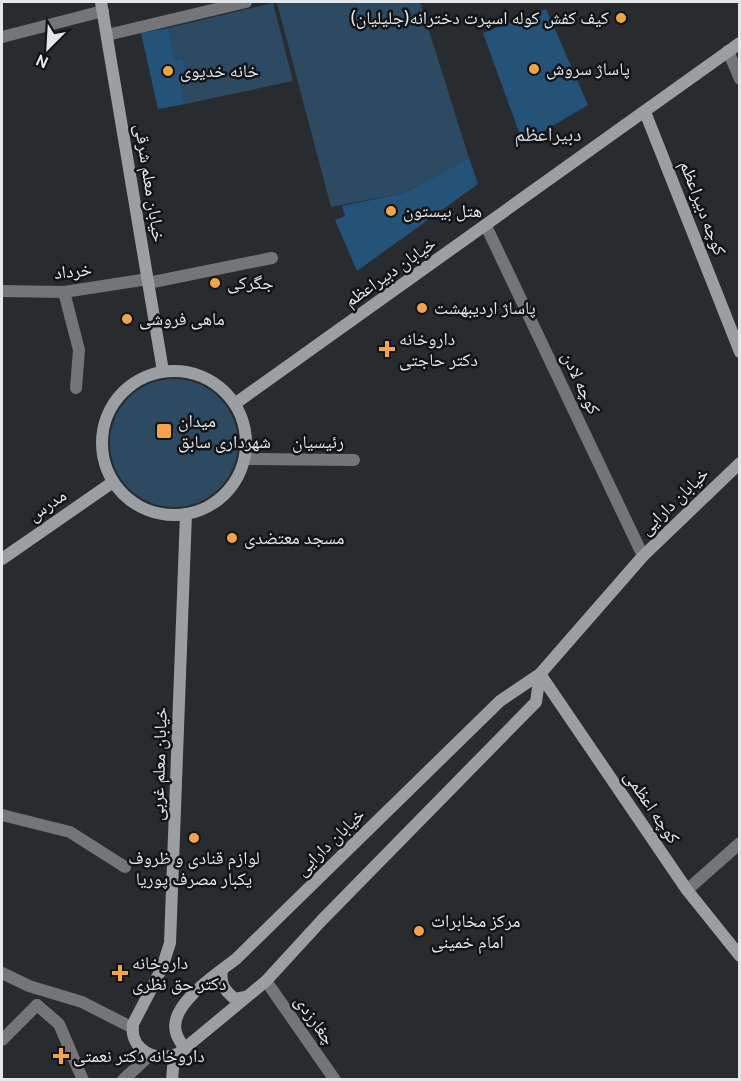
<svg xmlns="http://www.w3.org/2000/svg" width="741" height="1081" font-family="Cabin,'Noto Naskh Arabic',sans-serif">
<style>
.green{fill:#2d4a63}
.building{fill:#245379}
.lines{fill:none;stroke-linecap:round;stroke-linejoin:round}
.lane{stroke:#737577;stroke-width:12}
.street{stroke:#737577;stroke-width:12}
.secondary{stroke:#9c9fa2;stroke-width:12}
.poi-dot{fill:#f5a346;stroke:#121415;stroke-width:2}
.labels{text-anchor:middle;stroke-width:5;stroke-linejoin:round;paint-order:stroke}
.poi-label{font-size:18px;fill:#e4e7e9;stroke:#121415;text-anchor:start}
.street-label{font-size:18px;fill:#e4e7e9;stroke:#121415}
.neighbourhood-label{font-size:20px;fill:#d1d6da;stroke:#121415}
</style>
<rect width="100%" height="100%" fill="#282c2f"/>
<g class="green">
<polygon points="282,2 420,2 469,158 404,193 331,207 277,3"/>
<polygon points="273,3 293,81 185,104 180,83 188,81 183,58 175,60 168,28"/>
<circle cx="174" cy="443" r="64"/>
</g>
<g class="building">
<polygon points="546,9 588,105 523,143 483,33"/>
<polygon points="168,28 175,60 183,58 188,81 180,83 185,104 158,109 141,33"/>
<polygon points="469,158 478,184 357,271 335,220 345,216 342,206 404,193"/>
</g>
<g class="lines">
<g class="lane">
<polyline points="728,51 740,79"/>
<polyline points="148,283 272,258"/>
<polyline points="2,291 64,292 148,279"/>
<polyline points="64,292 79,350 76,388"/>
<polyline points="245,459 354,460"/>
<polyline points="2,815 70,832 125,867"/>
<polyline points="2,1040 37,1005"/>
</g>
<g class="street">
<polyline points="107,35 246,2"/>
<polyline points="2,37 103,11"/>
<polyline points="486,226 643,556"/>
<polyline points="687,890 740,843"/>
<polyline points="2,973 29,986 82,1002 133,1028"/>
<polyline points="266,981 335,1080"/>
<polyline points="37,1005 59,1024 83,1080"/>
<polyline points="123,1080 150,1055"/>
</g>
<g class="secondary">
<polyline points="101,2 163,371"/>
<polyline points="645,112 740,352"/>
<circle cx="174" cy="443" r="72"/>
<polyline points="236,403 740,43"/>
<path d="M 186,514 L 170,943 L 162,968 L 133,1024 C 129,1050 157,1064 179,1053 L 266,981 L 322,920 L 536,702 L 540,674"/>
<polyline points="2,559 113,482"/>
<polyline points="540,674 687,890 740,956"/>
<path d="M 222,970 C 220,984 224,990 235,999 L 245,997"/>
<path d="M 185,1049 C 182,1044 177,1038 176,1032 C 168,1005 218,973 236,959 L 500,701 L 540,674 L 643,556 L 740,463"/>
<polyline points="172,1080 174,1056"/>
</g>
</g>
<g class="poi-dot">
<circle cx="621" cy="18" r="6"/>
<circle cx="534" cy="69" r="6"/>
<circle cx="168" cy="71" r="6"/>
<circle cx="391" cy="211" r="6"/>
<circle cx="215" cy="283" r="6"/>
<circle cx="422" cy="308" r="6"/>
<circle cx="127" cy="319" r="6"/>
<path d="M384 340h6v6h6v6h-6v6h-6v-6h-6v-6h6z"/>
<rect x="156" y="423" width="16" height="16" rx="3"/>
<circle cx="232" cy="538" r="6"/>
<circle cx="194" cy="838" r="6"/>
<circle cx="419" cy="931" r="6"/>
<path d="M117 964h6v6h6v6h-6v6h-6v-6h-6v-6h6z"/>
<path d="M58 1047h6v6h6v6h-6v6h-6v-6h-6v-6h6z"/>
</g>
<g class="labels">
<g class="poi-label">
<text x="609" y="24" text-anchor="end">کیف کفش کوله اسپرت دخترانه(جلیلیان)</text>
<text x="546" y="75">پاساژ سروش</text>
<text x="180" y="77">خانه خدیوی</text>
<text x="403" y="217">هتل بیستون</text>
<text x="227" y="289">جگرکی</text>
<text x="434" y="314">پاساژ اردیبهشت</text>
<text x="139" y="325">ماهی فروشی</text>
<text x="399" y="345">داروخانه<tspan x="399" dy="21">دکتر حاجتی</tspan></text>
<text x="178" y="427">میدان<tspan x="178" dy="21">شهرداری سابق</tspan></text>
<text x="244" y="544">مسجد معتضدی</text>
<text x="194" y="864" text-anchor="middle">لوازم قنادی و ظروف<tspan x="194" dy="21">یکبار مصرف پوریا</tspan></text>
<text x="431" y="927">مرکز مخابرات<tspan x="431" dy="21">امام خمینی</tspan></text>
<text x="132" y="969">داروخانه<tspan x="132" dy="21">دکتر حق نظری</tspan></text>
<text x="73" y="1062">داروخانه دکتر نعمتی</text>
</g>
<g class="street-label">
<text transform="translate(150 183) rotate(81)" y="6">خیابان معلم شرقی</text>
<text transform="translate(703 208) rotate(69)" y="6">کوچه دبیراعظم</text>
<text transform="translate(73 271) rotate(-6)" y="6">خرداد</text>
<text transform="translate(390 272) rotate(-35)" y="6">خیابان دبیراعظم</text>
<text transform="translate(581 383) rotate(65)" y="6">کوچه لادن</text>
<text x="318" y="448">رئیسیان</text>
<text transform="translate(674 501) rotate(-44)" y="6">خیابان دارایی</text>
<text transform="translate(47 505) rotate(-34)" y="6">مدرس</text>
<text transform="translate(159 764) rotate(-88)" y="6">خیابان معلم غربی</text>
<text transform="translate(652 807) rotate(56)" y="6">کوچه اعظمی</text>
<text transform="translate(330 842) rotate(-44)" y="6">خیابان دارایی</text>
<text transform="translate(315 1020) rotate(55)" y="6">چغارزدی</text>
</g>
<g class="neighbourhood-label">
<text x="548" y="141">دبیراعظم</text>
</g>
</g>
<rect width="741" height="1081" fill="none" stroke="#e4e7e9" stroke-width="6"/>
<g transform="translate(48 48) rotate(204)" stroke="#121415" stroke-width="4.5" paint-order="stroke">
<path d="M0-4.5L10 22L0 15L-10 22Z" fill="#e4e7e9"/>
<text y="-9" font-size="16" font-weight="bold" text-anchor="middle" fill="#e4e7e9">N</text>
</g>
</svg>
